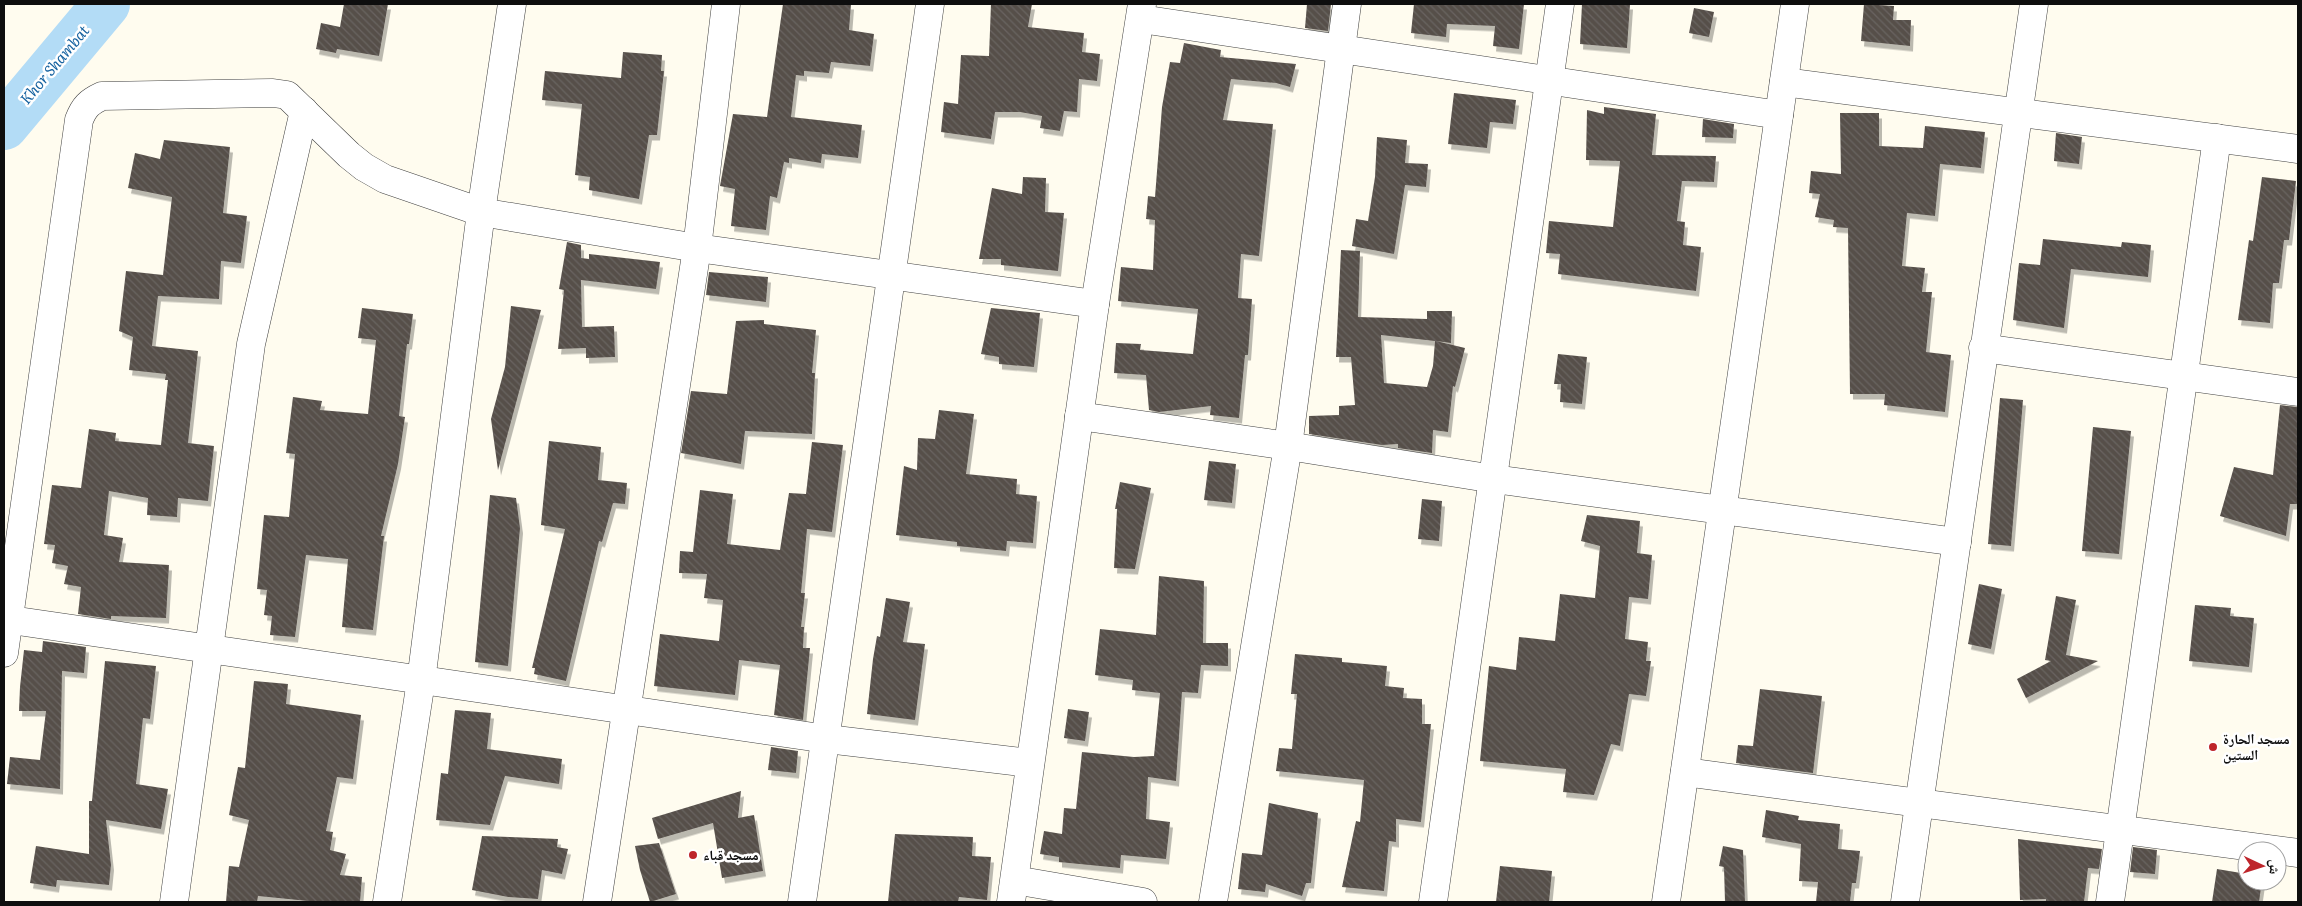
<svg xmlns="http://www.w3.org/2000/svg" width="2302" height="906" font-family="Literata,'Noto Naskh Arabic',serif">
<style>
.lines{fill:none;stroke-linecap:round;stroke-linejoin:round}
.river{stroke:#b3dcf6;stroke-width:48}
.building{fill:url(#building-back-hatch);fill-rule:evenodd;filter:url(#shadow)}
.minor-casing{stroke:#414141;stroke-width:29}
.minor{stroke:#fff;stroke-width:28}
.poi-dot{fill:#be252b;stroke:#fff;stroke-width:2}
.labels{text-anchor:middle;stroke-width:5;stroke-linejoin:round;paint-order:stroke}
.poi-label{font-size:14px;font-weight:bold;fill:#0e0e0e;stroke:#fff;text-anchor:start}
.water-label{font-size:15px;font-style:italic;fill:#1763a0;stroke:#fff}
</style>
<defs>
<pattern id="building-back-hatch" width="6" height="6" patternUnits="userSpaceOnUse" patternTransform="scale(1.25)"><rect width="6" height="6" fill="#564f4a"/><path d="M-1 5l2 2M0 0l6 6M5-1l2 2" fill="none" stroke="#696460"/></pattern>
<filter id="shadow"><feDropShadow dx="3" dy="5.5" stdDeviation="0" flood-color="#0004"/></filter>
</defs>
<rect width="100%" height="100%" fill="#fffcef"/>
<g class="lines">
<polyline class="river" points="4,126 106,4"/>
</g>
<g class="building">
<polygon points="344,4 388,4 379,56 337,49 336,53 316,49 321,23 340,27"/>
<polygon points="783,4 851,4 849,30 874,34 870,66 831,62 829,73 804,71 804,76 796,75 791,117 862,125 858,158 822,154 821,163 789,158 789,163 784,162 777,198 770,196 766,230 731,226 735,189 720,186 733,114 767,117"/>
<polygon points="991,4 1032,4 1028,27 1084,33 1082,52 1100,54 1097,81 1079,79 1077,112 1064,111 1060,131 1040,128 1042,116 1020,112 995,112 991,139 941,132 944,102 958,104 961,55 989,56"/>
<polygon points="1307,4 1331,4 1328,31 1305,28"/>
<polygon points="1414,4 1524,4 1519,49 1493,46 1495,26 1447,24 1446,37 1411,33"/>
<polygon points="1582,4 1630,4 1627,48 1580,44"/>
<polygon points="1864,4 1894,6 1893,20 1911,20 1910,46 1861,41"/>
<polygon points="1694,8 1714,12 1709,37 1689,33"/>
<polygon points="1184,43 1221,50 1220,57 1296,64 1290,87 1276,83 1231,79 1223,120 1273,124 1259,256 1241,254 1238,298 1252,299 1248,355 1245,355 1239,418 1210,415 1211,406 1159,412 1149,410 1146,375 1114,373 1116,343 1141,344 1140,350 1193,354 1198,309 1118,301 1121,267 1153,270 1155,220 1146,219 1148,196 1155,197 1162,107 1170,62 1180,63"/>
<polygon points="623,52 662,55 661,71 664,71 657,135 649,135 639,199 589,190 590,177 575,175 582,104 542,100 545,71 621,78"/>
<polygon points="1454,93 1516,100 1513,124 1490,122 1487,148 1448,144"/>
<polygon points="1604,107 1656,114 1652,155 1716,156 1714,182 1682,181 1677,221 1685,222 1683,245 1701,247 1696,291 1558,274 1560,254 1546,253 1549,221 1613,227 1620,161 1586,160 1587,110 1604,114"/>
<polygon points="1840,113 1879,113 1879,146 1923,148 1925,126 1985,132 1981,168 1940,164 1935,216 1907,213 1902,266 1925,268 1922,292 1932,292 1926,352 1951,355 1945,412 1884,405 1885,394 1850,394 1848,228 1833,227 1834,220 1815,217 1820,194 1809,193 1811,171 1841,174"/>
<polygon points="1703,119 1734,124 1733,138 1702,137"/>
<polygon points="2056,133 2082,137 2079,164 2054,161"/>
<polygon points="1377,137 1407,140 1405,163 1428,164 1426,187 1405,185 1394,254 1352,246 1356,219 1368,221 1375,177"/>
<polygon points="164,140 230,147 223,213 247,216 241,263 221,261 219,299 158,296 152,346 198,351 188,443 214,446 208,501 178,498 177,517 147,515 148,498 109,491 104,535 123,538 119,562 169,565 166,618 111,616 111,619 78,614 81,587 64,584 68,566 52,563 55,545 44,544 52,485 81,488 89,429 116,433 115,441 161,445 168,380 165,380 166,374 129,370 133,337 119,331 126,271 163,275 172,197 128,188 135,153 160,159"/>
<polygon points="1023,177 1046,178 1045,212 1064,213 1058,271 1001,265 1001,259 979,259 992,188 1022,194"/>
<polygon points="2262,177 2296,181 2289,240 2284,240 2279,283 2273,283 2270,323 2238,320 2249,240 2253,241"/>
<polygon points="2043,239 2121,247 2122,242 2151,245 2148,277 2071,269 2064,328 2013,320 2019,263 2040,265"/>
<polygon points="567,242 581,245 581,258 589,259 589,254 660,262 656,289 581,280 582,327 614,326 615,357 586,358 586,348 558,349 564,290 559,289"/>
<path d="M 1341,250 L 1360,251 L 1358,317 L 1427,319 L 1427,311 L 1452,311 L 1451,343 L 1436,341 L 1465,348 L 1455,387 L 1453,386 L 1448,432 L 1433,430 L 1432,453 L 1398,448 L 1398,444 L 1382,445 L 1309,434 L 1309,416 L 1339,415 L 1339,406 L 1355,405 L 1351,357 L 1336,357 ZM 1381,335 L 1435,341 L 1433,366 L 1427,387 L 1384,383 Z"/>
<polygon points="709,272 768,277 766,302 706,295"/>
<polygon points="511,306 541,310 498,470 491,419 505,367"/>
<polygon points="362,308 413,314 409,344 407,344 399,416 405,417 398,464 381,536 384,536 373,630 342,627 348,559 306,555 295,637 270,635 272,616 264,615 267,590 257,589 264,515 289,517 295,454 286,453 293,397 322,401 320,410 368,414 376,340 358,338"/>
<polygon points="991,308 1040,313 1034,367 999,364 999,357 981,354"/>
<polygon points="764,320 764,324 816,330 812,373 815,373 812,434 745,431 741,464 681,453 691,391 727,394 736,321"/>
<polygon points="1558,354 1587,357 1582,404 1560,402 1561,384 1554,384"/>
<polygon points="2000,398 2023,400 2011,546 1988,544"/>
<polygon points="2280,405 2298,407 2298,504 2290,504 2286,536 2220,516 2234,467 2273,475"/>
<polygon points="939,410 974,414 966,474 1017,479 1016,494 1037,496 1033,543 1007,541 1006,551 957,546 957,542 896,535 904,466 917,470 918,438 935,439"/>
<polygon points="2093,427 2131,431 2119,554 2082,551"/>
<polygon points="549,441 601,447 598,480 627,483 625,504 613,503 602,542 599,541 566,681 534,674 535,668 532,668 565,529 541,525"/>
<polygon points="812,442 843,445 832,532 807,529 801,593 805,593 801,627 804,627 803,648 810,648 803,720 774,715 780,665 739,660 735,695 654,686 660,634 719,641 723,600 704,598 707,574 679,573 680,551 693,552 700,490 733,494 727,544 780,550 789,493 806,494"/>
<polygon points="1209,461 1236,464 1232,503 1204,500"/>
<polygon points="1120,482 1151,488 1135,569 1114,568 1117,509 1115,509"/>
<polygon points="490,495 516,498 520,528 508,666 475,662"/>
<polygon points="1422,499 1442,501 1439,541 1418,539"/>
<polygon points="1587,515 1640,521 1637,553 1652,555 1648,599 1629,597 1625,639 1648,642 1646,661 1651,661 1646,696 1629,694 1620,746 1611,744 1594,795 1563,792 1566,769 1480,761 1489,666 1516,670 1519,637 1555,641 1560,594 1595,598 1600,546 1581,541"/>
<polygon points="1159,576 1204,581 1203,643 1228,643 1228,666 1201,665 1198,693 1182,692 1176,781 1148,777 1146,819 1170,822 1166,859 1121,855 1120,868 1059,862 1059,857 1040,854 1044,831 1062,834 1064,808 1076,809 1082,752 1134,757 1154,756 1160,693 1132,690 1133,680 1095,675 1100,629 1156,635"/>
<polygon points="1979,584 2002,589 1991,649 1968,644"/>
<polygon points="2056,596 2076,600 2066,655 2098,661 2026,698 2017,679 2051,661 2045,660"/>
<polygon points="886,598 910,602 903,642 925,644 915,720 867,714 873,659 877,636 880,637"/>
<polygon points="2195,605 2231,608 2230,616 2254,618 2249,667 2189,661"/>
<polygon points="43,641 86,647 84,673 62,671 60,789 7,784 10,757 40,760 46,711 19,711 20,687 24,650 42,652"/>
<polygon points="1295,654 1342,658 1342,662 1387,666 1385,686 1404,688 1403,698 1422,699 1422,724 1431,724 1421,822 1396,819 1396,842 1389,841 1384,891 1342,887 1356,821 1360,822 1364,780 1276,771 1279,748 1292,749 1297,694 1291,694"/>
<polygon points="105,661 156,666 150,719 143,718 136,784 168,789 161,829 106,820 111,865 109,885 57,880 56,887 30,883 36,846 89,854 89,801 92,801"/>
<polygon points="254,681 288,684 286,704 361,715 353,779 337,777 326,831 333,832 330,850 346,854 340,875 362,877 360,902 318,902 258,896 257,902 226,902 229,866 239,867 249,820 229,815 238,767 245,768"/>
<polygon points="1760,689 1822,696 1813,773 1736,763 1738,745 1753,746"/>
<polygon points="1068,709 1089,712 1085,741 1064,738"/>
<polygon points="455,710 491,713 487,749 562,759 559,784 505,776 490,825 436,820 441,773 448,774"/>
<polygon points="771,747 798,751 796,773 768,770"/>
<polygon points="741,791 738,818 754,815 763,871 722,878 713,823 658,839 652,818"/>
<polygon points="1269,803 1318,813 1311,883 1306,883 1302,896 1266,884 1265,892 1238,889 1242,853 1262,855"/>
<polygon points="1766,810 1799,816 1798,820 1840,824 1838,849 1860,851 1856,883 1852,883 1850,902 1816,902 1818,882 1799,881 1801,844 1762,837"/>
<polygon points="895,834 973,837 972,856 991,857 987,900 959,897 958,902 888,902"/>
<polygon points="482,836 558,839 557,847 568,849 562,874 542,870 538,899 508,897 472,890"/>
<polygon points="2018,839 2102,849 2099,869 2088,868 2084,902 2046,902 2046,899 2020,900"/>
<polygon points="659,843 676,894 650,902 640,870 635,846"/>
<polygon points="1723,846 1743,850 1745,902 1725,902 1724,867 1719,866"/>
<polygon points="2133,847 2157,850 2155,874 2130,872"/>
<polygon points="1500,866 1552,871 1549,902 1496,902"/>
<polygon points="2217,869 2247,874 2247,881 2262,881 2259,902 2212,902"/>
</g>
<g class="lines">
<g class="minor-casing">
<g id="minor">
<polyline points="1141,19 1779,115"/>
<polyline points="1784,82 2298,149"/>
<polyline points="1983,348 2298,392"/>
<polyline points="1079,416 1288,446 1494,479 1957,542"/>
<polyline points="4,619 827,739 1030,763"/>
<path d="M 4,653 L 79,120 C 84,107 89,102 102,96 L 273,93 L 287,95 L 349,155 L 364,167 L 385,179 L 481,212 L 697,248 L 1095,304"/>
<polyline points="1685,772 2298,853"/>
<polyline points="1015,880 1143,902"/>
<polyline points="174,902 251,344 304,111"/>
<polyline points="387,902 421,681 481,212 512,4"/>
<polyline points="597,902 697,248 726,4"/>
<polyline points="802,902 930,4"/>
<polyline points="1011,902 1095,304 1142,4"/>
<polyline points="1213,902 1288,446 1347,4"/>
<polyline points="1433,902 1560,4"/>
<polyline points="1666,902 1795,4"/>
<polyline points="1905,902 2034,4"/>
<polyline points="2110,902 2217,138"/>
</g>
</g>
<use href="#minor" class="minor"/>
</g>
<g class="poi-dot">
<circle cx="2213" cy="747" r="5"/>
<circle cx="693" cy="855" r="5"/>
</g>
<g class="labels">
<g class="poi-label">
<text x="2223" y="744">مسجد الحارة<tspan x="2223" dy="16">الستين</tspan></text>
<text x="703" y="860">مسجد قباء</text>
</g>
<g class="water-label">
<text transform="translate(55 65) rotate(-50)" y="5">Khor Shambat</text>
</g>
</g>
<rect width="2302" height="906" fill="none" stroke="#0e0e0e" stroke-width="10"/>
<g transform="translate(2262 866) rotate(94)"><circle r="24" fill="#ffffff" stroke="#9f9f9f"/>
<path d="M0-4L9 19L0 12L-9 19Z" fill="#be252b"/>
<text y="-8" font-size="14" font-weight="bold" text-anchor="middle" fill="#0e0e0e">ش</text>
</g>
</svg>
